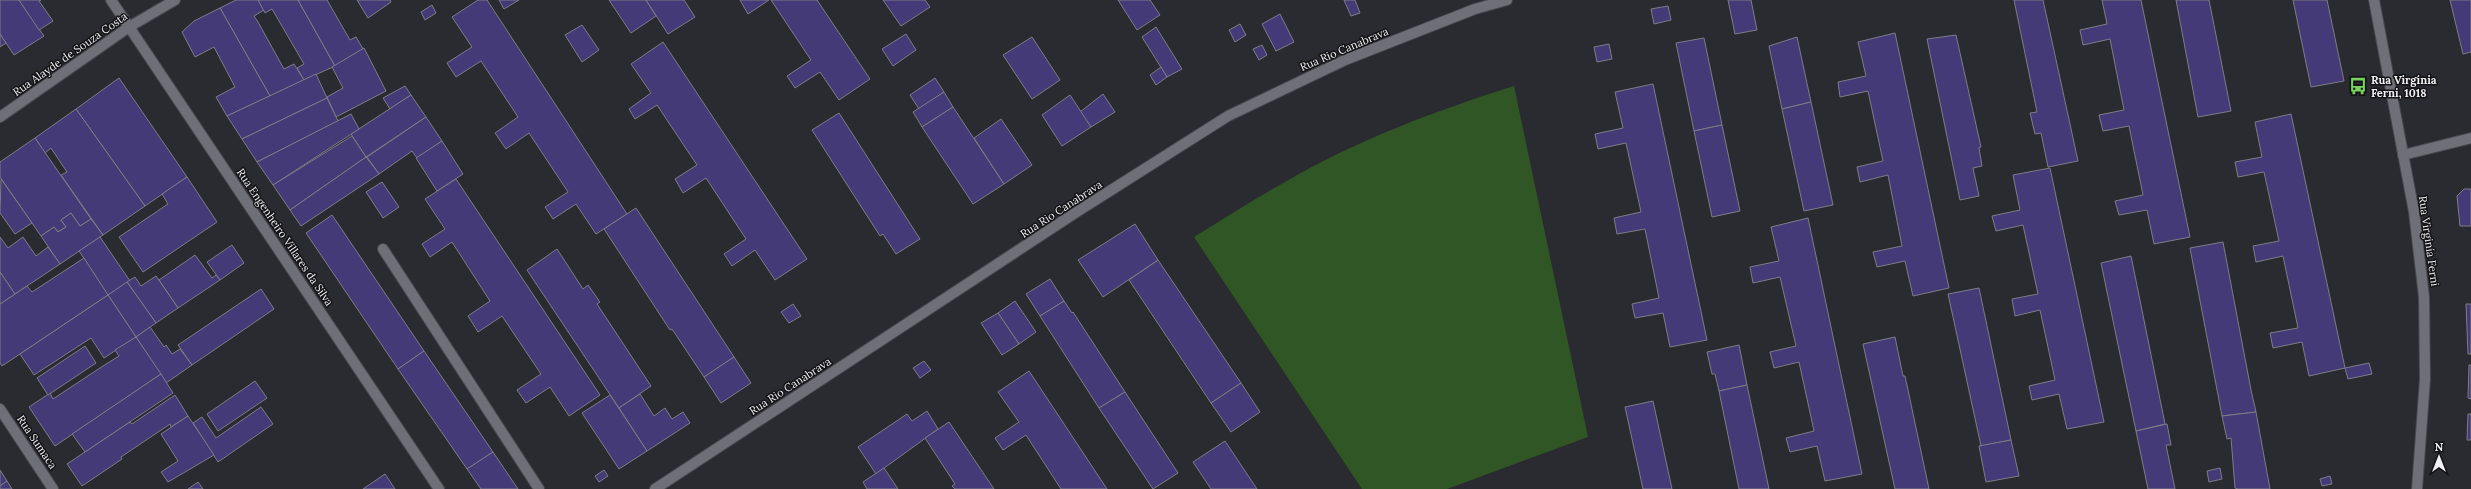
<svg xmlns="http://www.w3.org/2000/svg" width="2471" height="489" font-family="Lora,serif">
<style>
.green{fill:#305625}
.building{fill:#433a77;stroke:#7e7d86}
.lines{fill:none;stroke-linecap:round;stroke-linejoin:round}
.minor-casing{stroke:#48484e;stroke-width:12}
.minor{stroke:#6f6f77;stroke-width:10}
.labels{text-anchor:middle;stroke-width:3;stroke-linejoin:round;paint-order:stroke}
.street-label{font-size:11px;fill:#f1f1f6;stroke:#131316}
.poi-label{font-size:11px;font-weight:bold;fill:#f1f1f6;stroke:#131316;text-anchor:start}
</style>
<rect width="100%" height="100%" fill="#2a2a31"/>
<path class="green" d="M 1514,86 L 1588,437 L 1447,489 L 1362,489 L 1194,237 C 1224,219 1254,199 1285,182 C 1357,140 1435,111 1514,86 Z"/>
<g class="building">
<polygon points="0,0 19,0 44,36 14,55 0,34"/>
<polygon points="19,0 41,0 39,1 53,21 39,30"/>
<polygon points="236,0 258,0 264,10 254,16 258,22 284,69 294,64 304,80 270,96 220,8"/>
<polygon points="258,0 298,0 335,66 304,80 297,68 304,64 272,9 265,13"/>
<polygon points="298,0 327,0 350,40 356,37 363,49 335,66"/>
<polygon points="357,0 390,0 391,2 368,18"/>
<polygon points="478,0 487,0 627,214 596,234 576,204 553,219 545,207 568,192 529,133 506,149 495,133 518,117 481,61 456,77 447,63 472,47 452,17"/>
<polygon points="499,0 519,0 504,9"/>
<polygon points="609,0 646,0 656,16 631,33"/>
<polygon points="646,0 684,0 695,17 668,34"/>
<polygon points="740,0 769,0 748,14"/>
<polygon points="771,0 817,0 870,79 839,100 820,72 795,88 787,76 811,60"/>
<polygon points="883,0 925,0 930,7 901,26"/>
<polygon points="1118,0 1150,0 1160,15 1137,30"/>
<polygon points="1344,0 1355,0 1360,13 1351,16"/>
<polygon points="1728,0 1751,0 1757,30 1735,34"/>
<polygon points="2014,0 2043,0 2078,161 2048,167 2041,133 2035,134 2030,113 2037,112"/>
<polygon points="2102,0 2141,0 2190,237 2154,244 2147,210 2119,215 2115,201 2143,195 2129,126 2103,131 2099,115 2124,110 2110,39 2083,45 2080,30 2107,24"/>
<polygon points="2176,0 2209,0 2231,111 2198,117"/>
<polygon points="2293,0 2327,0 2344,81 2311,87"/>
<polygon points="2450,0 2471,0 2471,52 2463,54"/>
<polygon points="432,5 436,13 425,20 421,12"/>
<polygon points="1668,6 1671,20 1654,24 1651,9"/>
<polygon points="220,8 270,96 227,116 216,97 235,87 214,47 195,57 182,32 194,21"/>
<polygon points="1280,14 1294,42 1276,51 1262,24"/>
<polygon points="1240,24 1246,35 1235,42 1229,30"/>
<polygon points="582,25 599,50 582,62 565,35"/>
<polygon points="1156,27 1182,69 1167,77 1142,37"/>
<polygon points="1895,33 1949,288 1913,296 1905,261 1877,267 1873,252 1902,246 1888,175 1860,182 1857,167 1883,161 1868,91 1840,97 1838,82 1866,76 1858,42"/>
<polygon points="0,34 6,43 0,47"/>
<polygon points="906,34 916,50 893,66 882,49"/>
<polygon points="1956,35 1981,147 1979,148 1982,166 1973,168 1979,196 1960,200 1927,39"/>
<polygon points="1032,37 1060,80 1032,99 1003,55"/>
<polygon points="1797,37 1811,102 1782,109 1769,46"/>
<polygon points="1704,38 1722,125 1694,131 1676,43"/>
<polygon points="663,42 807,259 775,280 755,250 732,266 724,254 746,239 706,178 683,193 675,179 697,165 657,105 635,119 629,109 651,93 631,64"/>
<polygon points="1609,44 1612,59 1597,62 1594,47"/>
<polygon points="1262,45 1267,55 1259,60 1253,49"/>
<polygon points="364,48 386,91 336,117 327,97 343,88 332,67"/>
<polygon points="1161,67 1167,77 1156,85 1150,75"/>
<polygon points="316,74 327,98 242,139 227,116"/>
<polygon points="119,78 187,177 145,206 76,109"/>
<polygon points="935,78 944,92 919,109 910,95"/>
<polygon points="1653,84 1707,340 1670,347 1663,313 1635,318 1632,304 1659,298 1645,229 1617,234 1614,218 1641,212 1626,143 1598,149 1595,134 1623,128 1615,92"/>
<polygon points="405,86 411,95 390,109 383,98"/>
<polygon points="944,92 953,107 922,127 913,112"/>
<polygon points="1103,94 1115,112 1091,127 1080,112"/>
<polygon points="411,95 426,117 366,157 351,134"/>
<polygon points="1070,95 1091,127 1062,146 1042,115"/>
<polygon points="327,98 338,121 257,162 242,139"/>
<polygon points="1811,102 1833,205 1804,211 1782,109"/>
<polygon points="953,107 1004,184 973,204 922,127"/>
<polygon points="76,109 145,206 103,235 61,175 67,172 51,148 45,153 35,138"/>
<polygon points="839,113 920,239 896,254 883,234 880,236 812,130"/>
<polygon points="351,114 359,129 273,185 257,162"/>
<polygon points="2291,114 2345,368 2309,376 2302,342 2273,348 2270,333 2298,328 2283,256 2256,262 2253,246 2279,241 2264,172 2238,177 2235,162 2262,157 2255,122"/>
<polygon points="426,117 442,141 417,158 412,151 379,174 367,157"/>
<polygon points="1001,119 1032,165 1004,184 974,138"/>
<polygon points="1722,125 1740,211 1712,217 1694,131"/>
<polygon points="352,136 366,157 290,210 273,185"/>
<polygon points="35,138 91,219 80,226 71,213 61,220 66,227 58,232 54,227 41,236 0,177 0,162"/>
<polygon points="442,141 463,174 437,191 416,158"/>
<polygon points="366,157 379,174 301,226 290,210"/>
<polygon points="2050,168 2104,422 2067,429 2059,394 2032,400 2029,386 2055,380 2040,310 2015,316 2012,299 2038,294 2023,225 1996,231 1992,216 2020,210 2013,175"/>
<polygon points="187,177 217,222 143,272 119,237 168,204 162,194"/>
<polygon points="1,179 32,223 15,234 0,213"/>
<polygon points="456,179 600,395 569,416 550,387 526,403 517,390 541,374 502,316 478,332 468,316 490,301 452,242 430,257 422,244 445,229 425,199"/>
<polygon points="382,182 399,207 383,218 366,192"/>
<polygon points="2464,189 2471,189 2471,226 2460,226 2457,196"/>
<polygon points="636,208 734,357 704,377 672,329 670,330 604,229"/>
<polygon points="71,213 80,226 91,219 103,235 60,264 41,236 54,227 58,232 66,227 61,220"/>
<polygon points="332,215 424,351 398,369 306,233"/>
<polygon points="1808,218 1862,474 1825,481 1817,446 1790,452 1786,438 1814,431 1799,362 1774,368 1770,352 1796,346 1780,277 1753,283 1750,267 1779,261 1771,227"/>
<polygon points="1135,224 1158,260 1103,297 1078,260"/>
<polygon points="0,237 8,248 23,237 36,256 48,247 60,264 15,294 0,272"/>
<polygon points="100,237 130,281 108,295 79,251"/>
<polygon points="2223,242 2251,390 2256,412 2222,416 2190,248"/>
<polygon points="232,245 244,263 220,280 207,262"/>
<polygon points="557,249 583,289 588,285 600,302 597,304 651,386 619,408 527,270"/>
<polygon points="195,255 212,278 216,275 220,280 178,308 159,280"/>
<polygon points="2131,256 2165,424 2136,431 2101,263"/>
<polygon points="84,258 108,295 2,366 0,363 0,304 27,286 32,292"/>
<polygon points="1158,260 1241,383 1211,403 1129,280"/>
<polygon points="0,272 15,294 0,304"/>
<polygon points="156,276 178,308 156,323 127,282 135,277 141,286"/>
<polygon points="1050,279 1064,301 1040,316 1026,294"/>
<polygon points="127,282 156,323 136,337 108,295"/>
<polygon points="1979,288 2011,440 1981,446 1948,294"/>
<polygon points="261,289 274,309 192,365 178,345"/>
<polygon points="108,295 136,337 104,358 91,338 34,375 20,354"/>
<polygon points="1015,301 1036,332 1019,344 998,313"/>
<polygon points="1064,301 1072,313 1073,312 1125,392 1099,408 1040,316"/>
<polygon points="793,304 801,316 789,323 781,312"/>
<polygon points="2466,304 2471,304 2471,354 2468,354"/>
<polygon points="998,313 1019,344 1002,355 981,323"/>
<polygon points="150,327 164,347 166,345 172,354 180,349 192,365 166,383 136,337"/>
<polygon points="136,337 161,374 55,446 29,407 50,393 53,399 103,366 119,356 115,350"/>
<polygon points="1895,337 1903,376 1905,376 1929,489 1895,489 1863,344"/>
<polygon points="1739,345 1747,385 1719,391 1715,374 1712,374 1707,352"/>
<polygon points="85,346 96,363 48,395 37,378"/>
<polygon points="424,351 493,452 467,469 398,369"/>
<polygon points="734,357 751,383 721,403 704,377"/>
<polygon points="924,361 931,370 920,378 913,368"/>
<polygon points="2369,363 2372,374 2348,379 2345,368"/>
<polygon points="2469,365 2471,365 2471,399 2468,398"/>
<polygon points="1029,371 1107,489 1061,489 1026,435 1003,450 995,438 1019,422 998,392"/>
<polygon points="161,374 173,393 85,452 72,434"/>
<polygon points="255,381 267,398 218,431 207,414"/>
<polygon points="1241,383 1260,412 1231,432 1211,403"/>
<polygon points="1747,385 1769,489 1739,489 1719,391"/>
<polygon points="1125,392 1178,473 1153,489 1099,408"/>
<polygon points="640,394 654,416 665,408 672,419 683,412 690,423 647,451 619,408"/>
<polygon points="175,395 188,416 171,427 170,424 121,457 122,459 82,486 67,464 130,422 132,424"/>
<polygon points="610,395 647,451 619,469 582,413"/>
<polygon points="1653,401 1672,489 1643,489 1625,407"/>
<polygon points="261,407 273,424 218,462 193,423 202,417 216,438"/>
<polygon points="927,411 938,429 876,474 858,447 907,414 912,421"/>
<polygon points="2256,412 2270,489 2238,489 2235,488 2231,438 2227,439 2222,416"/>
<polygon points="2468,414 2471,414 2471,440 2467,440"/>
<polygon points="188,416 214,455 168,482 161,472 178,461 161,434"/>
<polygon points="949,422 994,489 955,489 952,486 955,484 925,438"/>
<polygon points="2167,424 2171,445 2166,445 2175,489 2148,489 2136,431"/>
<polygon points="2011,440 2019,476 1986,482 1979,446"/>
<polygon points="1225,441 1257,489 1211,489 1193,462"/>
<polygon points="493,452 518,489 481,489 467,469"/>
<polygon points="884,468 898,489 867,489 863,482"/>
<polygon points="2220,468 2222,479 2209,482 2207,471"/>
<polygon points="0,470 7,481 0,486"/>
<polygon points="604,470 608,476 599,482 595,476"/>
<polygon points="385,474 395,489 363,489"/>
<polygon points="2330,476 2332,484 2322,486 2320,479"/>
<polygon points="7,481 12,489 0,489 0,486"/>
<polygon points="198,482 203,489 188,489"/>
</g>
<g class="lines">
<g class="minor-casing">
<g id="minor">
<polyline points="111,0 439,489"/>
<polyline points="2374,0 2414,212 2424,297 2425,379 2417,489"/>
<polyline points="0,117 129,27 175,0"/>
<polyline points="2403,155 2471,138"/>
<polyline points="383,249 539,489"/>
<polyline points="0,409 53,489"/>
<polyline points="655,489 1075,213 1228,116 1345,60 1475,9 1507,0"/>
</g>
</g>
<use href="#minor" class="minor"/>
</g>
<defs>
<g id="bus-bare" transform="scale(1.38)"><path d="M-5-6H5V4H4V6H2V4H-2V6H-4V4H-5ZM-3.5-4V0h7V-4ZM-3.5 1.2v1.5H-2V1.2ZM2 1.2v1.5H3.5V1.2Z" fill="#76d25a" stroke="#131316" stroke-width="2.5" paint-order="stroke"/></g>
</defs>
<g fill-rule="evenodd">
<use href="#bus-bare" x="2358" y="86"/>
</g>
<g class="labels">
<g class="street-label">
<text transform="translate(1344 49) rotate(-23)" y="4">Rua Rio Canabrava</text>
<text transform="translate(70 54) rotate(-35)" y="4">Rua Alayde de Souza Costa</text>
<text transform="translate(1061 209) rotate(-33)" y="4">Rua Rio Canabrava</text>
<text transform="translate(285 237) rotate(56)" y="4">Rua Engenheiro Villares da Silva</text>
<text transform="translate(2429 241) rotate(82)" y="4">Rua Virginía Ferni</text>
<text transform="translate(790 386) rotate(-33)" y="4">Rua Rio Canabrava</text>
<text transform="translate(37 442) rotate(56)" y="4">Rua Sumaca</text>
</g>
<g class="poi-label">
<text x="2371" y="84">Rua Virgínia<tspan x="2371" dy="13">Ferni, 1018</tspan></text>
</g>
</g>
<g transform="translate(2439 457)" stroke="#131316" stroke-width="3" paint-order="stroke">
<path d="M0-3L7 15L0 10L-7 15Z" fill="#f1f1f6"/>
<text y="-6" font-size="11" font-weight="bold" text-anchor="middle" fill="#f1f1f6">N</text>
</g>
</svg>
